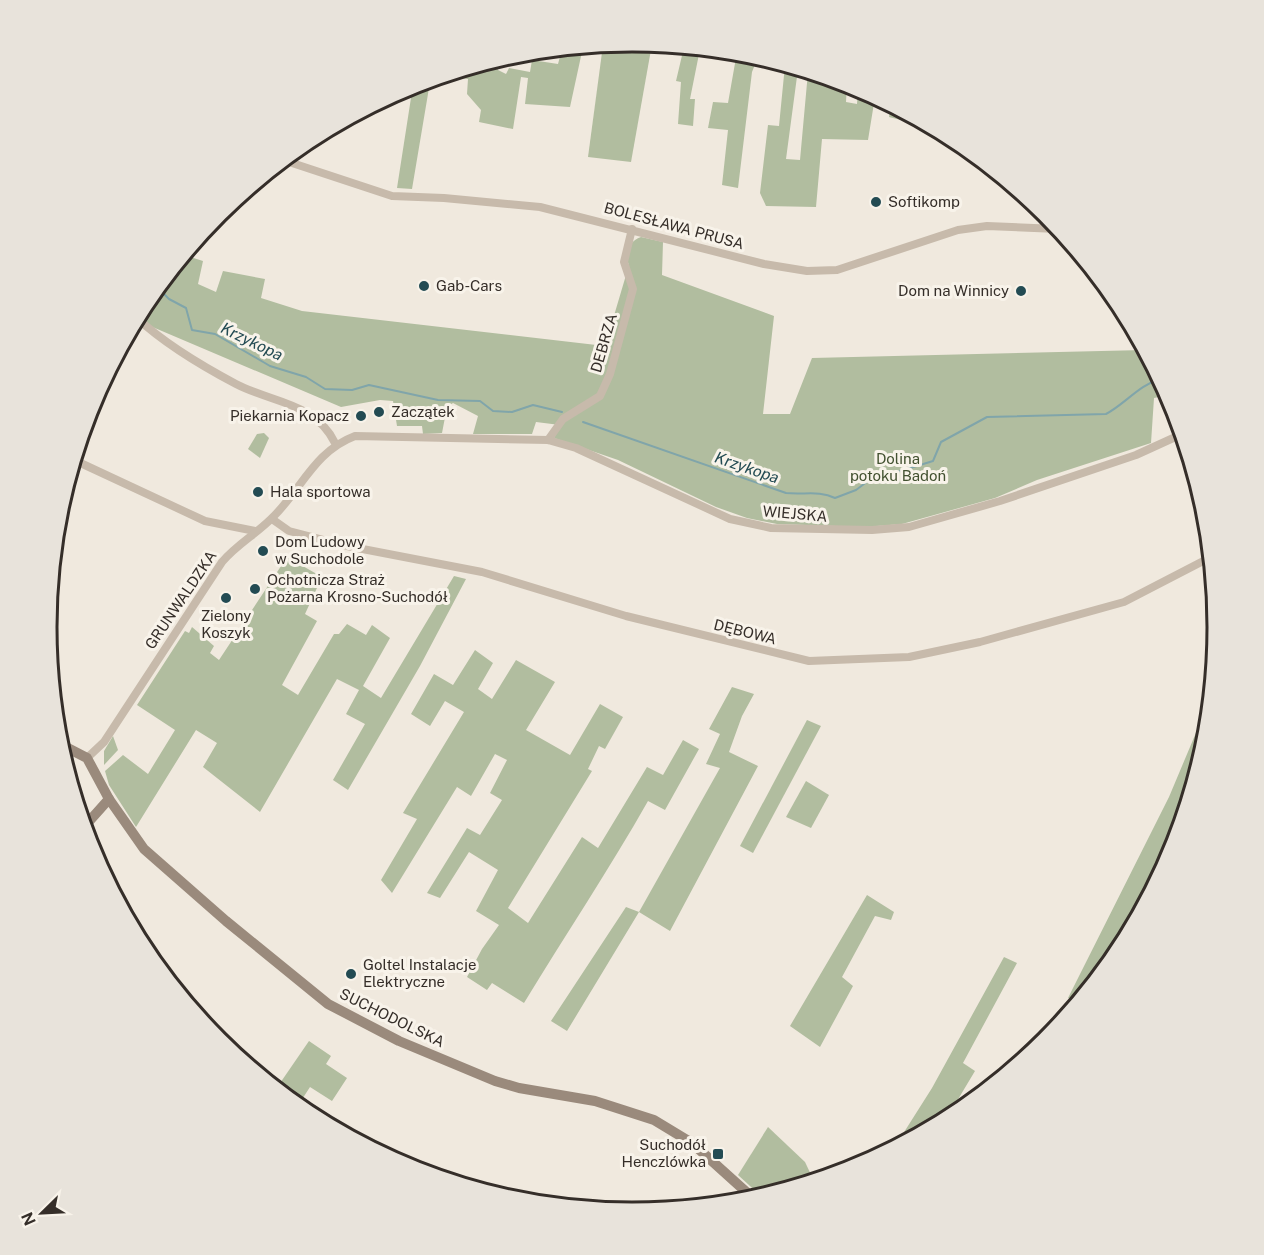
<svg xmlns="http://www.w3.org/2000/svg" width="1264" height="1255" font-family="'Public Sans',sans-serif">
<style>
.green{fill:#b1bd9f}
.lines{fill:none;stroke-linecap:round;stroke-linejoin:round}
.stream{stroke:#80a5aa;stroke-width:2}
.street{stroke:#c7baab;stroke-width:8}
.secondary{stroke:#9a8a7c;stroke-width:10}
.poi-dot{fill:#234b53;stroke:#f8f3ea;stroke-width:2}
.labels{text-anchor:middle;stroke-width:6;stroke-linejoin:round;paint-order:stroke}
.poi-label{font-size:15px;fill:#352e29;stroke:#f8f3ea;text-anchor:start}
.street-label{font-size:15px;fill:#352e29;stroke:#f8f3ea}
.park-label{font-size:15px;fill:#425130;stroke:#f8f3ea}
.water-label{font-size:16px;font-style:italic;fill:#234b53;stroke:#f8f3ea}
.rim{fill:none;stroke:#352e29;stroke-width:3}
</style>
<rect width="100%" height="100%" fill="#f0e9de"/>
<g class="green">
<polygon points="632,42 652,44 631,162 588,157 603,45"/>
<polygon points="583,47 570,107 525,104 528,78 521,77 513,129 479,122 481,110 467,94 468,79 450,77 450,74 500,59 498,70 506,74 509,68 530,72 532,60 558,64 562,49"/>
<polygon points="684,47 700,49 690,99 695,99 693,126 678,124 681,82 676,81"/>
<polygon points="737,52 758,57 752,72 738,188 722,185 728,130 708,128 713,102 728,103"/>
<polygon points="785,65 798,69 786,159 800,160 808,72 847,84 846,102 857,104 858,88 875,97 868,140 822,139 816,207 766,206 760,193 768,125 779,126"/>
<polygon points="438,77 430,82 412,189 397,188 413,85"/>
<polygon points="891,105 906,113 905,121 889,117"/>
<path d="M 641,237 L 663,242 L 662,275 L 774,316 L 763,414 L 790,414 L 812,358 L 1144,350 L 1168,395 L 1154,398 L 1151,443 L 1037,480 L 995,498 L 902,524 L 864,527 L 777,524 L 747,518 L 716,507 L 618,460 L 554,438 L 560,425 L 536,422 L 532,434 L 473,434 L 478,416 L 453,403 L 447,407 L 442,433 L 423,434 L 422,426 L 397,426 L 393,401 L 380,400 L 341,407 L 136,320 L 145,302 L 184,255 L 203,261 L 198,284 L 216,292 L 223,271 L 265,279 L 261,298 L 302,311 L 605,346 L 629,265 C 624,254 629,241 641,237 Z"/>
<polygon points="264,433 269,438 260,458 248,449 257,434"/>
<polygon points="287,557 322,577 305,614 317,621 282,685 298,695 334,634 339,634 347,624 366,635 372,625 390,638 363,686 381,698 454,576 466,579 420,666 348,790 333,780 365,724 346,714 359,690 337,679 260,812 203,767 217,743 196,730 136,827 109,785 105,771 123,755 148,774 175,730 137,705 185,631 189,633 192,627 214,646 210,653 219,660"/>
<path d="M 475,650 L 493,663 L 478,689 L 492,699 L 516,660 L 555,682 L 526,730 L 570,755 L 600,704 L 623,717 L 605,749 L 599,746 L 588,769 L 592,771 L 508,908 L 528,923 L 582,837 L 598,848 L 647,767 L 663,775 L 683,740 L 699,749 L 665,810 L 648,801 C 609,870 565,935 524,1003 L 492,983 L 487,990 L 467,977 L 482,949 L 499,925 L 476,911 L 498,870 L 469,852 L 440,898 L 427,893 L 467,828 L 480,835 L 502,800 L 490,793 L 507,760 L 495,754 L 471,796 L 457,787 L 392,893 L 381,880 L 417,819 L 403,813 L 464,712 L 445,701 L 430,726 L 411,714 L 434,674 L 453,685 Z"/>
<polygon points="732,687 754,694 742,716 729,752 758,766 670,931 639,912 567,1031 551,1021 626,907 639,912 720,768 706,764 720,734 709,729"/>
<polygon points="1211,697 1206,742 1173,852 1119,953 1078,1003 1068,998 1169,797"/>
<polygon points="807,720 821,726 753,853 740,846"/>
<polygon points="113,736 118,750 104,765 104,751"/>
<polygon points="806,781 829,795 811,828 786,817"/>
<polygon points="867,895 894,912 891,920 875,916 842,977 853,986 820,1047 790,1026"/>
<polygon points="1004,957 1017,963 963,1063 975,1071 945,1121 894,1148 932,1088"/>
<polygon points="309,1041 331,1056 326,1064 347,1078 332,1101 310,1087 297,1107 276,1089"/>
<polygon points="768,1127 805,1162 814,1181 762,1197 738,1175"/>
</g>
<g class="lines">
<g class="stream">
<polyline points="157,287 169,299 186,308 192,330 215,334 270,366 306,377 325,389 352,390 369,385 438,400 480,401 493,411 512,412 533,405 562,412"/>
<path d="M 583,422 L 786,493 C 804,495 819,490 835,498 L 856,490 L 868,481 L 933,461 L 941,442 L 987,417 L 1106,414 C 1125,404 1139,385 1160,379"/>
</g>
<g class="street">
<polyline points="283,160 392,196 444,198 540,207 764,264 807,271 837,270 958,230 987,226 1058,229"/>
<path d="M 137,318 C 165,344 202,366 236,384 C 272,403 315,402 335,443"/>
<polyline points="548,440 563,419 600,396 610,374 633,289 624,262 632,229"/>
<polyline points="74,460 205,521 255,531"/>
<polyline points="272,519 289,531 347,546 482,572 626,616 809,661 909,657 980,642 1124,602 1211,557"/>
<path d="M 87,758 L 104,742 L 222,562 C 237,544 258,533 274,516 C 302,488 315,451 355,436 L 548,440 L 576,448 L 730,519 L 771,528 L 872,530 L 909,527 L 1000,501 L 1136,455 L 1182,434"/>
</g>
<g class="secondary">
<polyline points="58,743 87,758 109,799 144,849 226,921 328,1004 399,1041 495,1081 519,1088 595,1101 654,1120 692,1143 754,1199"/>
<polyline points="84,827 109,799"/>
</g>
</g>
<g class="poi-dot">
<circle cx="876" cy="202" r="6"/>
<circle cx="424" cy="286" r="6"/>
<circle cx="1021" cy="291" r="6"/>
<circle cx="379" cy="412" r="6"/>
<circle cx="361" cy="416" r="6"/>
<circle cx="258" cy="492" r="6"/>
<circle cx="263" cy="551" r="6"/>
<circle cx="255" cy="589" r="6"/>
<circle cx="226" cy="598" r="6"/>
<circle cx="351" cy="974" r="6"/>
<rect x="712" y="1148" width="12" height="12" rx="3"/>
</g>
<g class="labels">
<g class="poi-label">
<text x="888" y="207">Softikomp</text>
<text x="436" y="291">Gab-Cars</text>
<text x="1009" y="296" text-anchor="end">Dom na Winnicy</text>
<text x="391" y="417">Zaczątek</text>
<text x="349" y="421" text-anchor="end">Piekarnia Kopacz</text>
<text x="270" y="497">Hala sportowa</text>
<text x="275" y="547">Dom Ludowy<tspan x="275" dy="17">w Suchodole</tspan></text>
<text x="267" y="585">Ochotnicza Straż<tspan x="267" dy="17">Pożarna Krosno-Suchodół</tspan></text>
<text x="226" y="621" text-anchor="middle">Zielony<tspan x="226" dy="17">Koszyk</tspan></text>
<text x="363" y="970">Goltel Instalacje<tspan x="363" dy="17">Elektryczne</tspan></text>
<text x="706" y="1150" text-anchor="end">Suchodół<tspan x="706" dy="17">Henczlówka</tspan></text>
</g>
<g class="street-label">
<text transform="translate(674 226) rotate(15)" y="5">BOLESŁAWA PRUSA</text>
<text transform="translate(604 343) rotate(-74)" y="5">DEBRZA</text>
<text transform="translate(795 514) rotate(5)" y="5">WIEJSKA</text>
<text transform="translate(181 600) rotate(-56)" y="5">GRUNWALDZKA</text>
<text transform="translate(745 632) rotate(14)" y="5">DĘBOWA</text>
<text transform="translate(392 1018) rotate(26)" y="5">SUCHODOLSKA</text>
</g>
<g class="park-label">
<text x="898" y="464">Dolina<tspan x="898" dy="17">potoku Badoń</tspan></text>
</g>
<g class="water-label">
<text transform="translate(252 341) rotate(26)" y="6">Krzykopa</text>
<text transform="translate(747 467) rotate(19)" y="6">Krzykopa</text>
</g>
</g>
<path d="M0 0H1264V1255H0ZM57 627a575 575 0 1 1 1150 0a575 575 0 1 1-1150 0Z" fill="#e8e3db" fill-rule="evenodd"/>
<path class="rim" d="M57 627a575 575 0 1 1 1150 0a575 575 0 1 1-1150 0Z"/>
<g transform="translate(42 1213) rotate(246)" stroke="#f8f3ea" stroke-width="4.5" paint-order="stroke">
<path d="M0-4.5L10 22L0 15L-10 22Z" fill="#352e29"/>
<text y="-9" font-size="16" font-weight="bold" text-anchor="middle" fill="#352e29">N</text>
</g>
</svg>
